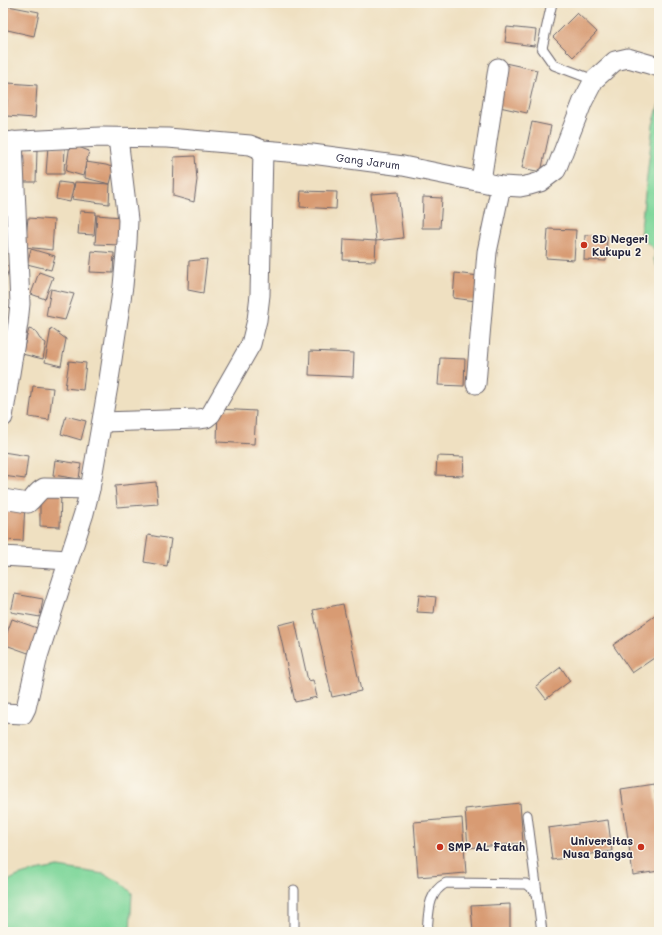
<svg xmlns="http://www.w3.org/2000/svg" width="662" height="935" font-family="Mali,sans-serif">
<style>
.green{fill:#80d79b;stroke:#517c6b}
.building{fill:#d89b73}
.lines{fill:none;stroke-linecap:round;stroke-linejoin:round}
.service-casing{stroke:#6a646a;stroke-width:11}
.minor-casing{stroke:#6a646a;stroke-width:21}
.service{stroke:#fff;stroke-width:9}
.minor{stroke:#fff;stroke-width:19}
.poi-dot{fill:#c8321e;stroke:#fbf7ec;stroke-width:1.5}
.labels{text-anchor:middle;stroke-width:3;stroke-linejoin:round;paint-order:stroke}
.street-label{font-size:11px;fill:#22223b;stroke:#fbf7ec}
.poi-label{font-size:11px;font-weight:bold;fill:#22223b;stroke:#fbf7ec;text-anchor:start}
</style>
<rect width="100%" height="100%" fill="#fbf7ec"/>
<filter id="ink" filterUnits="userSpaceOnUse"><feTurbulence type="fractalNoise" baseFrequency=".025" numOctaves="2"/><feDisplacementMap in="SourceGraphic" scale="8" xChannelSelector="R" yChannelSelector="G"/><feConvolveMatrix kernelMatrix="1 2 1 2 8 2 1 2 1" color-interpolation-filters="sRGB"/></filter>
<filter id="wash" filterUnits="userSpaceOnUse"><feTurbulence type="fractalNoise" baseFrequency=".012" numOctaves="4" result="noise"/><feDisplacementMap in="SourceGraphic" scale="16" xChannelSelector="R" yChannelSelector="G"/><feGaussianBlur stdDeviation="0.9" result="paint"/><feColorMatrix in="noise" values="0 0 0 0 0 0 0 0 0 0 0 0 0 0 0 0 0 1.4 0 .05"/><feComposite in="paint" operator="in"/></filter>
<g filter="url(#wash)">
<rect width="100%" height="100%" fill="#efe0c1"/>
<g class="green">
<polygon points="659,104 659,271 654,260 655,250 640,236 653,125"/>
<path d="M 58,867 L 104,874 L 121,882 L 132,893 L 130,932 L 3,932 C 3,925 1,893 3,888 C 8,873 45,870 58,867 Z"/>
</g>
<g id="blocks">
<g class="building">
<polygon points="8,6 39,12 34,36 3,29"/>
<polygon points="577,13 597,32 573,57 553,37"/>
<polygon points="507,27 536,30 534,46 505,42"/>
<polygon points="505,63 537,70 527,113 495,106"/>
<polygon points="8,83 37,85 35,118 6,116"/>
<polygon points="532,122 551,126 541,172 522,168"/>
<polygon points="70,144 89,151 83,176 66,171"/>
<polygon points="48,146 65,147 64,174 46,174"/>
<polygon points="21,149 37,150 36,182 20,182"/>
<polygon points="195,156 197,180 194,202 173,196 174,157"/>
<polygon points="86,162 106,165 114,168 110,184 85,178"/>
<polygon points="59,182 74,184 70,202 56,199"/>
<polygon points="75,182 110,184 109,204 72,199"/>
<polygon points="301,191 337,192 336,209 300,207"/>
<polygon points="398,192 403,238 376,241 371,194"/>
<polygon points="423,197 442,198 440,228 422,228"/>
<polygon points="7,199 8,219 3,218 3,200"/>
<polygon points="80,211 96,212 94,235 78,234"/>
<polygon points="97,215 121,217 120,245 95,244"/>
<polygon points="28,218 54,220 52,250 25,247"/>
<polygon points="3,221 6,221 7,242 3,242"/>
<polygon points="548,229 576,230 574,260 546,258"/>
<polygon points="585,235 607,236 606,261 584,260"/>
<polygon points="344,239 376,241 375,261 343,260"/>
<polygon points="31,249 55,256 51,270 27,264"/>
<polygon points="92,251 114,253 113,273 90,272"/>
<polygon points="207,259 203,293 188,290 189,261"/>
<polygon points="3,266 10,266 3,287"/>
<polygon points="39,272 53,277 45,299 31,294"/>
<polygon points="455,273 479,276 476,301 453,298"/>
<polygon points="51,289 74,294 65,320 46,316"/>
<polygon points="3,322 9,323 4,343 3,343"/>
<polygon points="51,328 66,339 61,366 45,362"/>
<polygon points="29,329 35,331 40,339 46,343 43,359 22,354"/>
<polygon points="310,351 354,353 353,377 309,375"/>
<polygon points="440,358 465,359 464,386 438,385"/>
<polygon points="69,361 86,363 83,390 65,388"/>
<polygon points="33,386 53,388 49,420 29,417"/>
<polygon points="218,409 256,411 254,444 217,442"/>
<polygon points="66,416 86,421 81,440 61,434"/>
<polygon points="3,452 28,456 25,479 3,476"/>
<polygon points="437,456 464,457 463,476 436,475"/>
<polygon points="55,460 81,464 79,479 53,475"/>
<polygon points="156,482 158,504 117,507 115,486"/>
<polygon points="40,493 61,494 60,527 40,526"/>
<polygon points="4,503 25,504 23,541 3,540"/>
<polygon points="148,535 171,539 167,566 144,562"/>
<polygon points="15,594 43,599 40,617 11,612"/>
<polygon points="419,595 436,597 434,613 417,612"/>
<polygon points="343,604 361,691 332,697 313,610"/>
<polygon points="659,613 659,659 657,656 632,673 613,645"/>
<polygon points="12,619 40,629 31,654 3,644"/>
<polygon points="295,621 308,681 313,680 317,697 295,702 278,625"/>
<polygon points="561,667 570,681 546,699 536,686"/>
<polygon points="654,784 659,819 659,871 633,875 621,789"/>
<polygon points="520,803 523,843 468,848 465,809"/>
<polygon points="462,818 466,873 418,877 414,822"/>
<polygon points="608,820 612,851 552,860 548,828"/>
<polygon points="510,904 510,932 473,932 471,906"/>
</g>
</g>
</g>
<g filter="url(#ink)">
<use href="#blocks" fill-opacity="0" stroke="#6a646a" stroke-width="1"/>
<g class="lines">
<g class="service-casing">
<g id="service">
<polyline points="552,3 542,48 554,65 594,80"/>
<polyline points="527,815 537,893"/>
<polyline points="294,932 294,890"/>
<path d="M 427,932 C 429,913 427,893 446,883 L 526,884 L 537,893 L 542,932"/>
</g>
</g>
<g class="minor-casing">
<g id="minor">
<path id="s1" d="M 3,142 L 100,137 L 168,138 L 250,145 L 263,150 L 312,154 L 403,166 L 501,186 L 520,187 L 530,185 L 540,182 L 556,170 L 583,101 L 594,80 L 615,61 L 628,58 L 659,67"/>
<polyline points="481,181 498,68"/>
<polyline points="476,384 487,252 501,186"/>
<polyline points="3,417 18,323 20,304 13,141"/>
<polyline points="102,422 198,419 206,418 211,414 251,344 257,320 260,295 263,150"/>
<path d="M 3,499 L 28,503 C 34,499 36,492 44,488 L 90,489"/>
<polyline points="3,556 68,560"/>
<polyline points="3,713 23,714 26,708 38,656 84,513 90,489 108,386 123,286 127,242 128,220 118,138"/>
</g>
</g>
<use href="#service" class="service"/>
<use href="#minor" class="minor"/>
</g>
</g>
<g class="poi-dot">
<circle cx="584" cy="245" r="4"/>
<circle cx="440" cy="847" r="4"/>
<circle cx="641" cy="847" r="4"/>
</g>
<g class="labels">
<g class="street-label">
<text dy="4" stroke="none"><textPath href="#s1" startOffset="367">Gang Jarum</textPath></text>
</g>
<g class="poi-label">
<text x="592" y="243">SD Negeri<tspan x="592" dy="13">Kukupu 2</tspan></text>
<text x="633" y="845" text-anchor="end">Universitas<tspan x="633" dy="13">Nusa Bangsa</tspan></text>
<text x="448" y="851">SMP AL Fatah</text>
</g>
</g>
<rect width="662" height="935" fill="none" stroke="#fbf7ec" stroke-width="16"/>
</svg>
